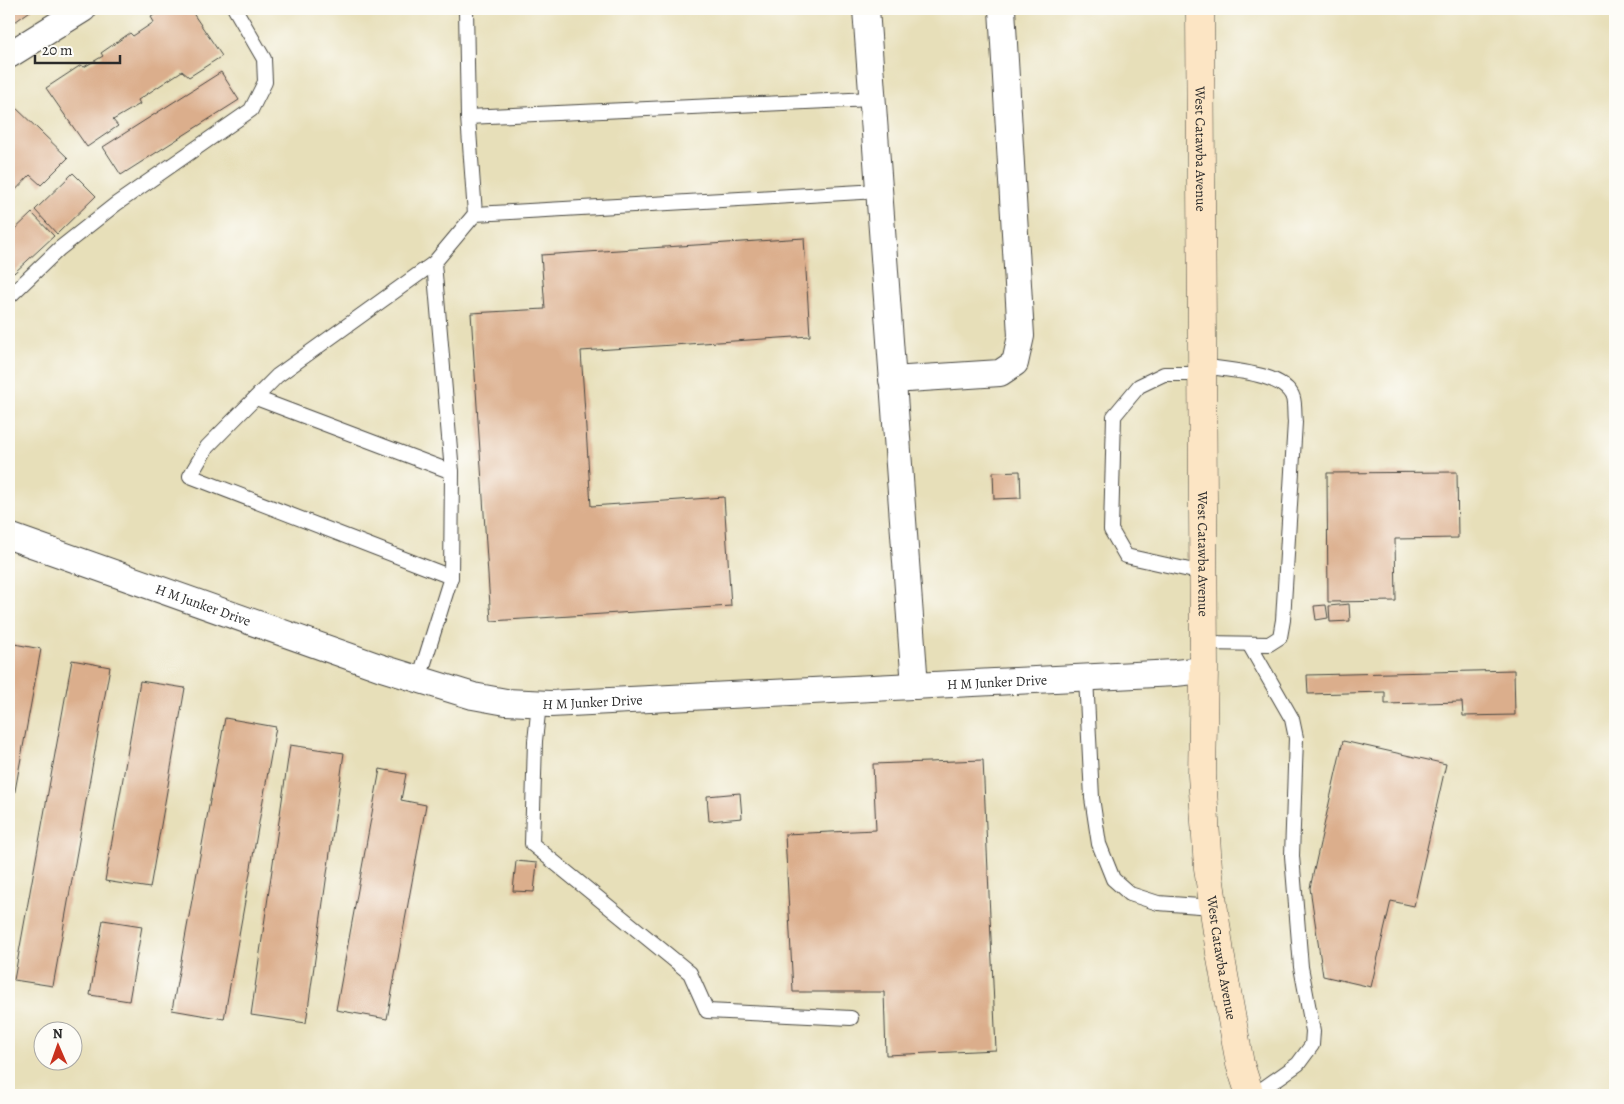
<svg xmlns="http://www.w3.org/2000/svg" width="1624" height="1104" font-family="Alegreya,serif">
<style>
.building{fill:#dbae8c}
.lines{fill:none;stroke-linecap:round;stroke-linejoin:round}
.service-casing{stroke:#474640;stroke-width:16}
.minor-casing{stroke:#474640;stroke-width:28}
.secondary-casing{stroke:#474640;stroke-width:29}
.service{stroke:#fff;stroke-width:14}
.minor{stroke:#fff;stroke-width:26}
.secondary{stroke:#fce5c4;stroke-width:28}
.labels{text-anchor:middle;stroke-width:4;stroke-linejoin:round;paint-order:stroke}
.street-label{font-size:14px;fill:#2b2b2b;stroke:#fdfcf7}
</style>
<rect width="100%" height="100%" fill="#fdfcf7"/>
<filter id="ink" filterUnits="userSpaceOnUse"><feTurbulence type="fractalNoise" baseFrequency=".02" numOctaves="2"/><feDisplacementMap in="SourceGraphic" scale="10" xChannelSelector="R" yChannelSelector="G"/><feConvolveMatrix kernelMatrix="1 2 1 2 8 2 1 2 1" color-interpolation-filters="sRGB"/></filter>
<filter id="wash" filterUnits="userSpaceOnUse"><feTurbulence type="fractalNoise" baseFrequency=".0096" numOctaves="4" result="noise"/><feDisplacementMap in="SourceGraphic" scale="20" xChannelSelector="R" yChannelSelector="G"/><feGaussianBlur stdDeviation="1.12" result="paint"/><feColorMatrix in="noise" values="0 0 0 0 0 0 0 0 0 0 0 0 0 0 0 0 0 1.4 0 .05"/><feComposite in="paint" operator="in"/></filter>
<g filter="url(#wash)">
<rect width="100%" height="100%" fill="#e7dfb9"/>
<g id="blocks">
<g class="building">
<polygon points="9,9 33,9 12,24 9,20"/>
<polygon points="164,9 190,9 222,56 189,77 182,71 138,100 140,104 113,120 118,126 87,147 46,88 81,65 84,67 103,56 101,53 130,33 133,36 154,22 151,17"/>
<polygon points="221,72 239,100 121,175 103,147"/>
<polygon points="13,105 68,158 41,185 30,175 9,197 9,110"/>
<polygon points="73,173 96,196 57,234 35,210"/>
<polygon points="32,213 54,236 14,273 9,267 9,235"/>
<polygon points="804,238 810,336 581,351 591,506 724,497 731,606 491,621 471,313 545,309 541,255"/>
<polygon points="1020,471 1021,498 994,499 993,472"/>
<polygon points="1457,472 1458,538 1395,539 1396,601 1328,602 1327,473"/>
<polygon points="1349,604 1350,621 1330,622 1329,606"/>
<polygon points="1326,605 1328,618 1316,620 1314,606"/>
<polygon points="9,643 41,649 10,818 9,818"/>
<polygon points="72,660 110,667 53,986 14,980"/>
<polygon points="1514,670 1515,715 1463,716 1462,702 1385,704 1385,692 1308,694 1307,675"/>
<polygon points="140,681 185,688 150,888 105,881"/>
<polygon points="225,718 276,727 224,1019 172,1010"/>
<polygon points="1343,741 1446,764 1414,906 1391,901 1371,987 1323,976 1310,888"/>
<polygon points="290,745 344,753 306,1023 251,1015"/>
<polygon points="983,760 996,1050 886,1055 884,992 793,992 785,834 876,830 873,764"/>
<polygon points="380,769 406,774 401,800 426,805 387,1019 336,1010"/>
<polygon points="740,793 742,818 709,821 707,796"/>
<polygon points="516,861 537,863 534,892 513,891"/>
<polygon points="103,920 142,926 129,1001 90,995"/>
</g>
</g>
</g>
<g filter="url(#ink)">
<use href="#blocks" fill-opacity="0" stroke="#474640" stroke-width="1"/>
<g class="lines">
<g class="service-casing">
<g id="service">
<polyline points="466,9 468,117"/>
<polyline points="475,214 879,191"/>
<polyline points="434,263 452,472"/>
<polyline points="9,297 59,249 116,204 251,110 265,82 264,59 235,9"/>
<path d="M 1202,366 C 1225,370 1285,372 1293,398 C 1295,405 1294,415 1295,422 L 1283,620 L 1280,637 L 1269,644 L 1204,643"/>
<polyline points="1202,374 1164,374 1139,386 1114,416 1111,530 1126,556 1203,573"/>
<polyline points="256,398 452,472 451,577"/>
<polyline points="1249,644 1292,719 1296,738 1292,856 1301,967 1313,1031 1312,1045 1298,1064 1254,1095"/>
<polyline points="1086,677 1092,798 1099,844 1113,879 1130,894 1158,903 1213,907"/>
<polyline points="419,679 451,577 190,476 207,447 277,376 434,263 475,214 468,117 872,99"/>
<polyline points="539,704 535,741 532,844 690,973 707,1011 851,1018"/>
</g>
</g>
<g class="minor-casing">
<g id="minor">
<polyline points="866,9 915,686"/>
<polyline points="9,55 83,9"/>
<polyline points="892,380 1000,373 1015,363 1021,336 1002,9"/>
<path id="s1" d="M 9,536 L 382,668 L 473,696 L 506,702 L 550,704 L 1175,673 L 1204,670"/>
</g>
</g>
<g class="secondary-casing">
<g id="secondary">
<path id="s2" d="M 1200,9 L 1204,670 L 1202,775 L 1208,868 L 1220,953 L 1240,1064 L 1250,1095"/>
</g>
</g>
<use href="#service" class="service"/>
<use href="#minor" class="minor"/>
<use href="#secondary" class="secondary"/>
</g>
</g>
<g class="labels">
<g class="street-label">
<text dy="5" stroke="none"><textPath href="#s2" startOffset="140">West Catawba Avenue</textPath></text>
<text dy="5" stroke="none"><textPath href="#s2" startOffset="545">West Catawba Avenue</textPath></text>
<text dy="5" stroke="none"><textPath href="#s1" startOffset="206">H M Junker Drive</textPath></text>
<text dy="5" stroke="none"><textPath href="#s1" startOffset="1016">H M Junker Drive</textPath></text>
<text dy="5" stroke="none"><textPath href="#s1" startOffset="611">H M Junker Drive</textPath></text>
<text dy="5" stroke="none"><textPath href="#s2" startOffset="950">West Catawba Avenue</textPath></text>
</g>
</g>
<rect width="1624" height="1104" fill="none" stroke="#fdfcf7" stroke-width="30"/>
<g transform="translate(58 1046) rotate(358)"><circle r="24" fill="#fdfcf7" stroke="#a9a8a5"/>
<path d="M0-4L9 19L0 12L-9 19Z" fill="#c8321e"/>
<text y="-8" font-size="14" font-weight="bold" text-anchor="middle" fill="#2b2b2b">N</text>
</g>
<path d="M35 55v8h85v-8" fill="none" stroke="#2b2b2b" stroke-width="2.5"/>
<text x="42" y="55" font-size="15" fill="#2b2b2b" stroke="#fdfcf7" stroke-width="4" paint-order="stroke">20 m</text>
</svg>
